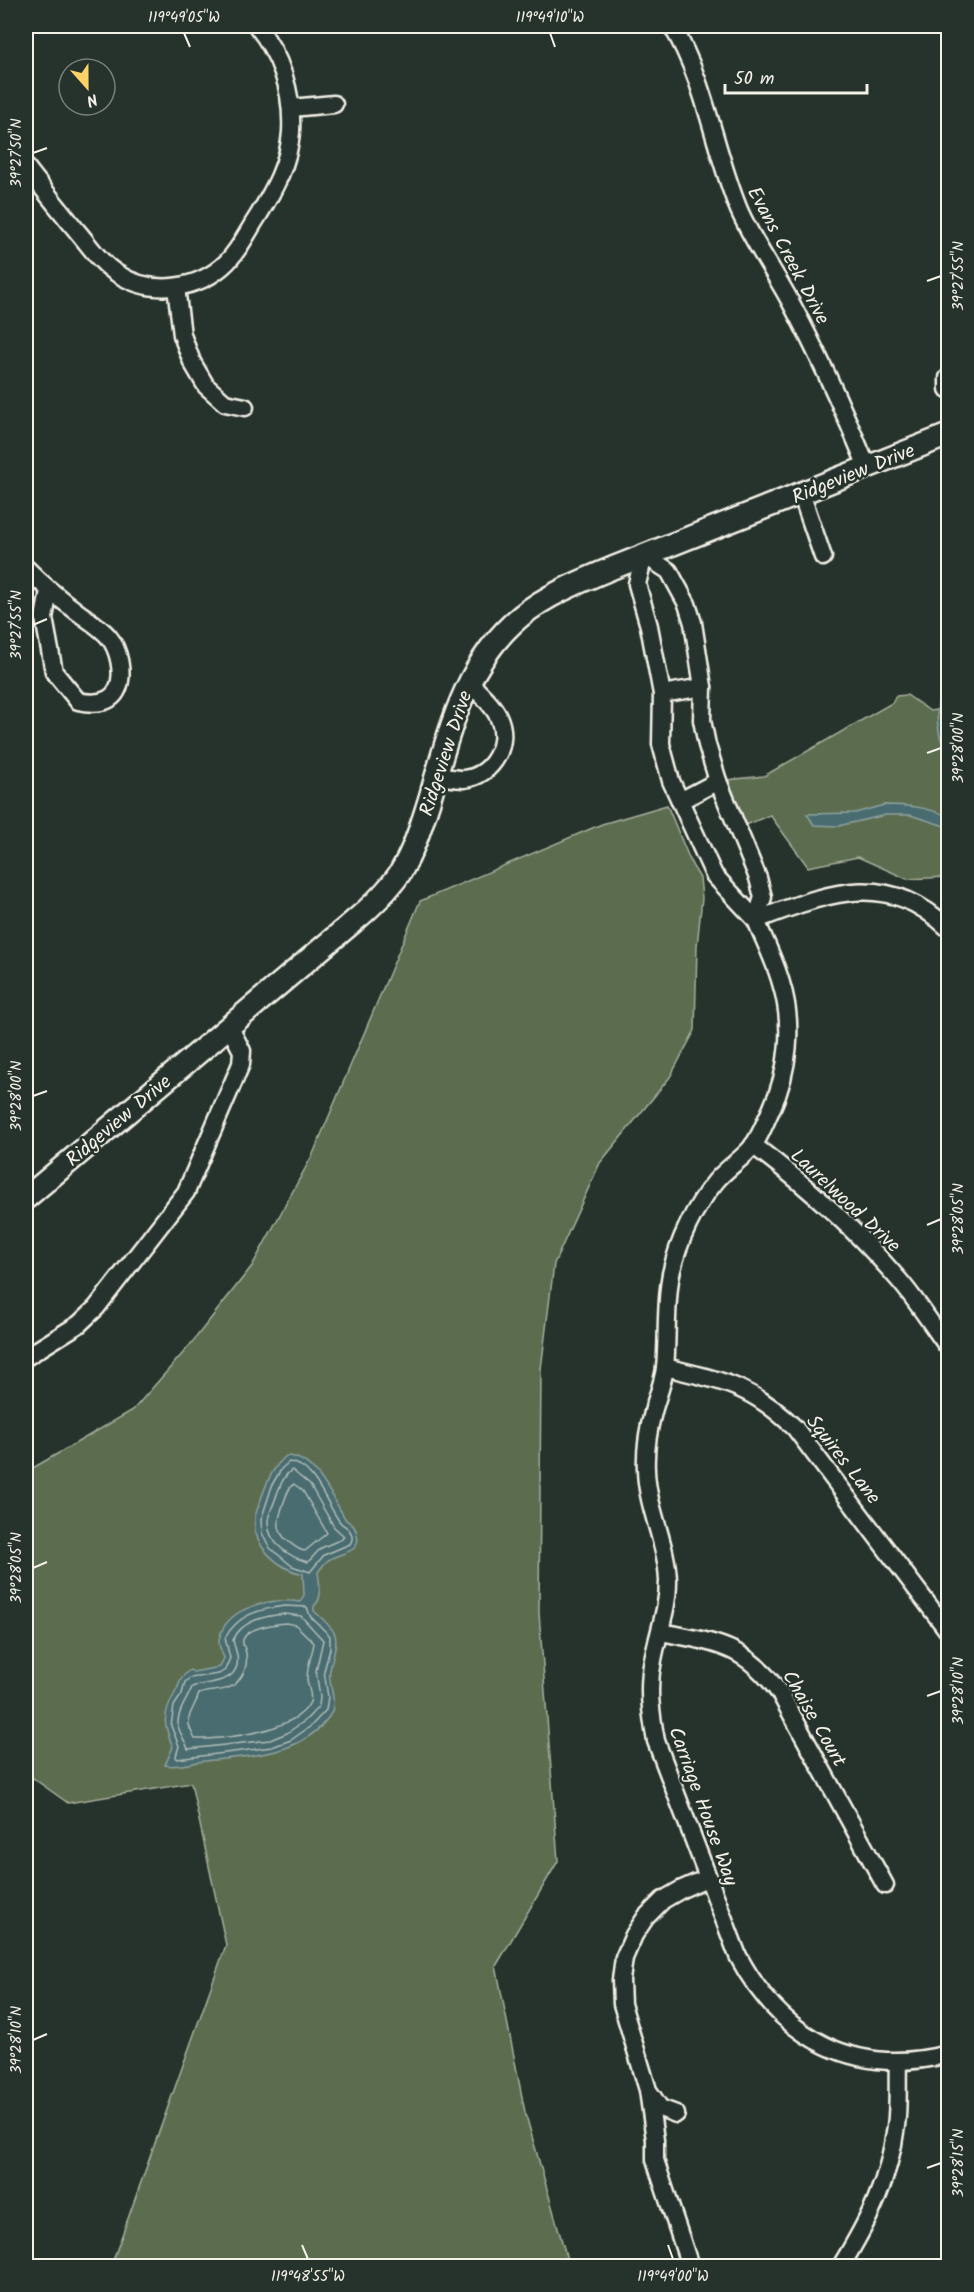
<svg xmlns="http://www.w3.org/2000/svg" width="974" height="2292" font-family="Kalam,sans-serif">
<style>
.green{fill:#5c6d50;stroke:#a8af9c;stroke-width:1.5}
.water{fill:#4a6c70;stroke:#8ea1a0;stroke-width:1.5}
.lines{fill:none;stroke-linecap:round;stroke-linejoin:round}
.shore{stroke:#b0bcb8;stroke-width:1.5}
.minor-casing{stroke:#f4f1e8;stroke-width:21}
.tertiary-casing{stroke:#f4f1e8;stroke-width:26}
.minor{stroke:#26332d;stroke-width:16}
.tertiary{stroke:#26332d;stroke-width:21}
.ticks{fill:none;stroke:#f4f1e8;stroke-width:2}
.labels{text-anchor:middle;stroke-width:5;stroke-linejoin:round;paint-order:stroke}
.street-label{font-size:20px;fill:#f4f1e8;stroke:#26332d}
.neatline{fill:none;stroke:#f4f1e8;stroke-width:2}
.ticks-label{font-size:15px;text-anchor:middle;fill:#f4f1e8}
</style>
<rect width="100%" height="100%" fill="#26332d"/>
<filter id="ink" filterUnits="userSpaceOnUse"><feTurbulence type="fractalNoise" baseFrequency=".0167" numOctaves="2"/><feDisplacementMap in="SourceGraphic" scale="12" xChannelSelector="R" yChannelSelector="G"/><feConvolveMatrix kernelMatrix="1 2 1 2 8 2 1 2 1" color-interpolation-filters="sRGB"/></filter>
<g filter="url(#ink)">
<g class="green">
<polygon points="907,695 930,711 948,708 948,877 907,879 858,857 808,867 770,815 746,825 727,780 764,776 892,703 896,696"/>
<polygon points="667,805 692,865 700,878 702,898 697,946 695,1030 670,1077 600,1163 554,1264 541,1369 539,1613 558,1861 496,1966 525,2112 569,2266 111,2266 226,1945 191,1783 68,1803 26,1773 26,1472 133,1410 190,1345 252,1266 313,1154 420,901 602,824"/>
</g>
<g class="water">
<path d="M 948,672 L 948,756 C 933,728 934,700 948,672 Z"/>
<path d="M 884,805 C 908,805 926,807 948,816 L 948,827 L 910,815 L 886,815 L 838,826 L 814,825 L 807,814 L 855,813 Z"/>
<path d="M 286,1456 C 316,1456 332,1498 346,1520 C 352,1523 356,1527 357,1535 C 362,1554 338,1552 327,1561 C 324,1563 321,1569 318,1572 C 319,1584 324,1598 314,1606 L 314,1611 C 343,1637 337,1635 330,1670 C 327,1685 339,1700 330,1715 C 303,1756 249,1756 205,1761 C 191,1762 178,1768 165,1765 L 173,1747 C 163,1724 162,1716 175,1693 C 182,1681 177,1680 190,1670 L 193,1672 L 220,1667 L 224,1658 C 221,1650 217,1643 220,1636 C 229,1605 274,1598 300,1602 L 304,1595 L 303,1574 C 279,1569 251,1546 255,1518 C 256,1511 260,1503 262,1496 C 268,1480 273,1467 286,1456 Z"/>
</g>
<g class="lines">
<g class="shore">
<path d="M 289,1462 C 315,1464 326,1504 340,1522 C 343,1526 348,1527 350,1531 C 353,1536 353,1540 350,1544 L 324,1555 L 310,1572 L 292,1566 L 270,1548 L 262,1533 L 261,1520 L 273,1483 L 282,1468 Z"/>
<path d="M 292,1470 L 310,1485 L 334,1527 L 344,1536 L 342,1539 L 321,1548 L 308,1562 C 291,1558 267,1543 268,1521 C 269,1512 275,1502 277,1494 C 280,1486 284,1475 292,1470 Z"/>
<path d="M 294,1484 L 303,1491 L 327,1533 L 305,1551 C 298,1550 294,1546 289,1542 C 273,1530 279,1516 285,1499 C 287,1493 289,1487 294,1484 Z"/>
<path d="M 285,1606 L 307,1607 L 310,1616 L 330,1636 L 330,1649 L 324,1671 L 328,1697 L 326,1710 L 311,1726 L 291,1740 L 272,1747 L 177,1759 L 176,1756 L 179,1746 L 171,1726 L 174,1706 L 182,1694 L 185,1682 L 190,1678 L 219,1674 L 225,1670 L 230,1658 L 225,1638 C 238,1614 260,1609 285,1606 Z"/>
<path d="M 285,1614 L 301,1616 L 323,1640 L 316,1671 L 320,1697 L 319,1706 L 306,1720 L 287,1733 L 270,1740 L 188,1749 C 186,1742 179,1733 178,1725 C 177,1711 188,1699 192,1687 C 209,1681 242,1684 237,1655 C 236,1650 234,1645 233,1640 C 242,1620 265,1616 285,1614 Z"/>
<path d="M 286,1623 L 296,1625 L 314,1643 C 312,1655 307,1666 307,1679 C 307,1686 313,1695 310,1702 C 298,1731 222,1740 195,1739 C 182,1716 192,1715 199,1694 C 211,1689 224,1693 235,1684 C 245,1675 249,1662 245,1649 C 244,1647 242,1643 243,1640 C 247,1627 275,1624 286,1623 Z"/>
</g>
<g class="minor-casing">
<g id="minor">
<path d="M 672,26 C 706,82 714,150 739,210 C 753,242 774,271 790,301 C 819,355 844,411 867,467"/>
<polyline points="291,108 334,104"/>
<path d="M 26,167 C 43,189 60,210 77,231 C 90,246 101,264 118,274 C 152,296 199,290 227,262 C 240,249 248,231 258,216 C 274,190 289,163 291,132 C 293,93 281,56 257,26"/>
<polyline points="176,287 182,335 192,362 206,386 225,403 245,407"/>
<polyline points="948,378 948,389"/>
<polyline points="801,493 823,557"/>
<polygon points="644,555 669,571 687,604 693,623 703,687 702,720 707,745 718,781 758,878 763,897 756,920 714,875 671,781 661,744 662,694 649,626 637,584"/>
<path d="M 26,568 C 41,583 57,597 75,610 C 85,618 99,626 108,636 C 119,649 124,673 118,688 C 111,705 92,704 78,701 L 54,672 L 44,618 L 49,591"/>
<polyline points="662,694 703,687"/>
<path d="M 436,776 C 445,777 455,779 464,779 C 493,776 511,743 498,716 C 492,703 478,692 468,681"/>
<polyline points="680,801 718,781"/>
<path d="M 948,928 C 885,868 827,894 756,920 C 764,940 775,961 781,983 C 794,1024 789,1071 771,1110 C 765,1122 760,1137 752,1147 C 742,1159 727,1168 716,1181 C 695,1206 678,1241 671,1274 C 665,1305 668,1337 665,1368 C 663,1383 657,1397 653,1412 C 648,1431 645,1451 646,1470 C 647,1508 667,1543 668,1581 C 668,1609 658,1633 653,1660 C 647,1688 651,1714 656,1741 L 738,1956 C 782,2039 855,2078 948,2054"/>
<path d="M 753,1145 C 806,1185 856,1230 899,1280 C 917,1301 932,1325 948,1347"/>
<polyline points="26,1357 79,1324 96,1308 186,1192 241,1064 242,1051 229,1026"/>
<path d="M 665,1367 C 722,1381 751,1385 795,1428 L 948,1631"/>
<path d="M 661,1632 C 717,1643 746,1645 781,1695 L 885,1885"/>
<polyline points="650,2093 660,2108 676,2114"/>
<polyline points="690,2266 655,2160 655,2140 648,2090 622,2004 621,1980 624,1958 634,1935 646,1917 663,1900 682,1889 707,1878"/>
<path d="M 841,2266 C 869,2220 889,2181 896,2126 C 899,2105 897,2083 898,2062"/>
</g>
</g>
<g class="tertiary-casing">
<path id="tertiary" d="M 26,1198 L 353,922 C 371,907 387,892 400,873 C 414,850 421,826 429,801 C 449,733 464,663 521,616 C 547,595 579,582 610,569 L 948,435"/>
</g>
<use href="#minor" class="minor"/>
<use href="#tertiary" class="tertiary"/>
</g>
</g>
<path class="ticks" d="M 184,33 L 190,47M 550,33 L 555,47M 33,153 L 47,148M 927,281 L 941,276M 33,625 L 47,619M 927,753 L 941,748M 33,1096 L 47,1091M 927,1225 L 941,1219M 33,1568 L 47,1562M 927,1696 L 941,1691M 33,2040 L 47,2034M 927,2168 L 941,2163M 302,2245 L 308,2259M 668,2245 L 673,2259"/>
<g class="labels">
<g class="street-label">
<text transform="translate(789 255) rotate(62)" y="7">Evans Creek Drive</text>
<text transform="translate(853 473) rotate(-22)" y="7">Ridgeview Drive</text>
<text transform="translate(445 753) rotate(-72)" y="7">Ridgeview Drive</text>
<text transform="translate(118 1120) rotate(-40)" y="7">Ridgeview Drive</text>
<text transform="translate(846 1200) rotate(43)" y="7">Laurelwood Drive</text>
<text transform="translate(844 1459) rotate(52)" y="7">Squires Lane</text>
<text transform="translate(815 1718) rotate(60)" y="7">Chaise Court</text>
<text transform="translate(704 1806) rotate(70)" y="7">Carriage House Way</text>
</g>
</g>
<rect width="974" height="2292" fill="none" stroke="#26332d" stroke-width="66"/>
<g transform="translate(87 87) rotate(159)"><circle r="28" fill="#26332d" stroke="#787f78" stroke-width="1.5"/>
<path d="M0-4.5L10 22L0 15L-10 22Z" fill="#ffd166"/>
<text y="-9" font-size="16" font-weight="bold" text-anchor="middle" fill="#f4f1e8">N</text>
</g>
<path d="M725 84v9h142v-9" fill="none" stroke="#f4f1e8" stroke-width="3"/>
<text x="734" y="84" font-size="18" fill="#f4f1e8" stroke="#26332d" stroke-width="4.5" paint-order="stroke">50 m</text>
<rect x="33" y="33" width="908" height="2226" class="neatline"/>
<g class="ticks-label">
<text x="184" y="22">119°49'05"W</text>
<text x="550" y="22">119°49'10"W</text>
<text transform="translate(16 153) rotate(-90)" y="5">39°27'50"N</text>
<text transform="translate(958 276) rotate(-90)" y="5">39°27'55"N</text>
<text transform="translate(16 625) rotate(-90)" y="5">39°27'55"N</text>
<text transform="translate(958 748) rotate(-90)" y="5">39°28'00"N</text>
<text transform="translate(16 1096) rotate(-90)" y="5">39°28'00"N</text>
<text transform="translate(958 1219) rotate(-90)" y="5">39°28'05"N</text>
<text transform="translate(16 1568) rotate(-90)" y="5">39°28'05"N</text>
<text transform="translate(958 1691) rotate(-90)" y="5">39°28'10"N</text>
<text transform="translate(16 2040) rotate(-90)" y="5">39°28'10"N</text>
<text transform="translate(958 2163) rotate(-90)" y="5">39°28'15"N</text>
<text x="308" y="2281">119°48'55"W</text>
<text x="673" y="2281">119°49'00"W</text>
</g>
</svg>
